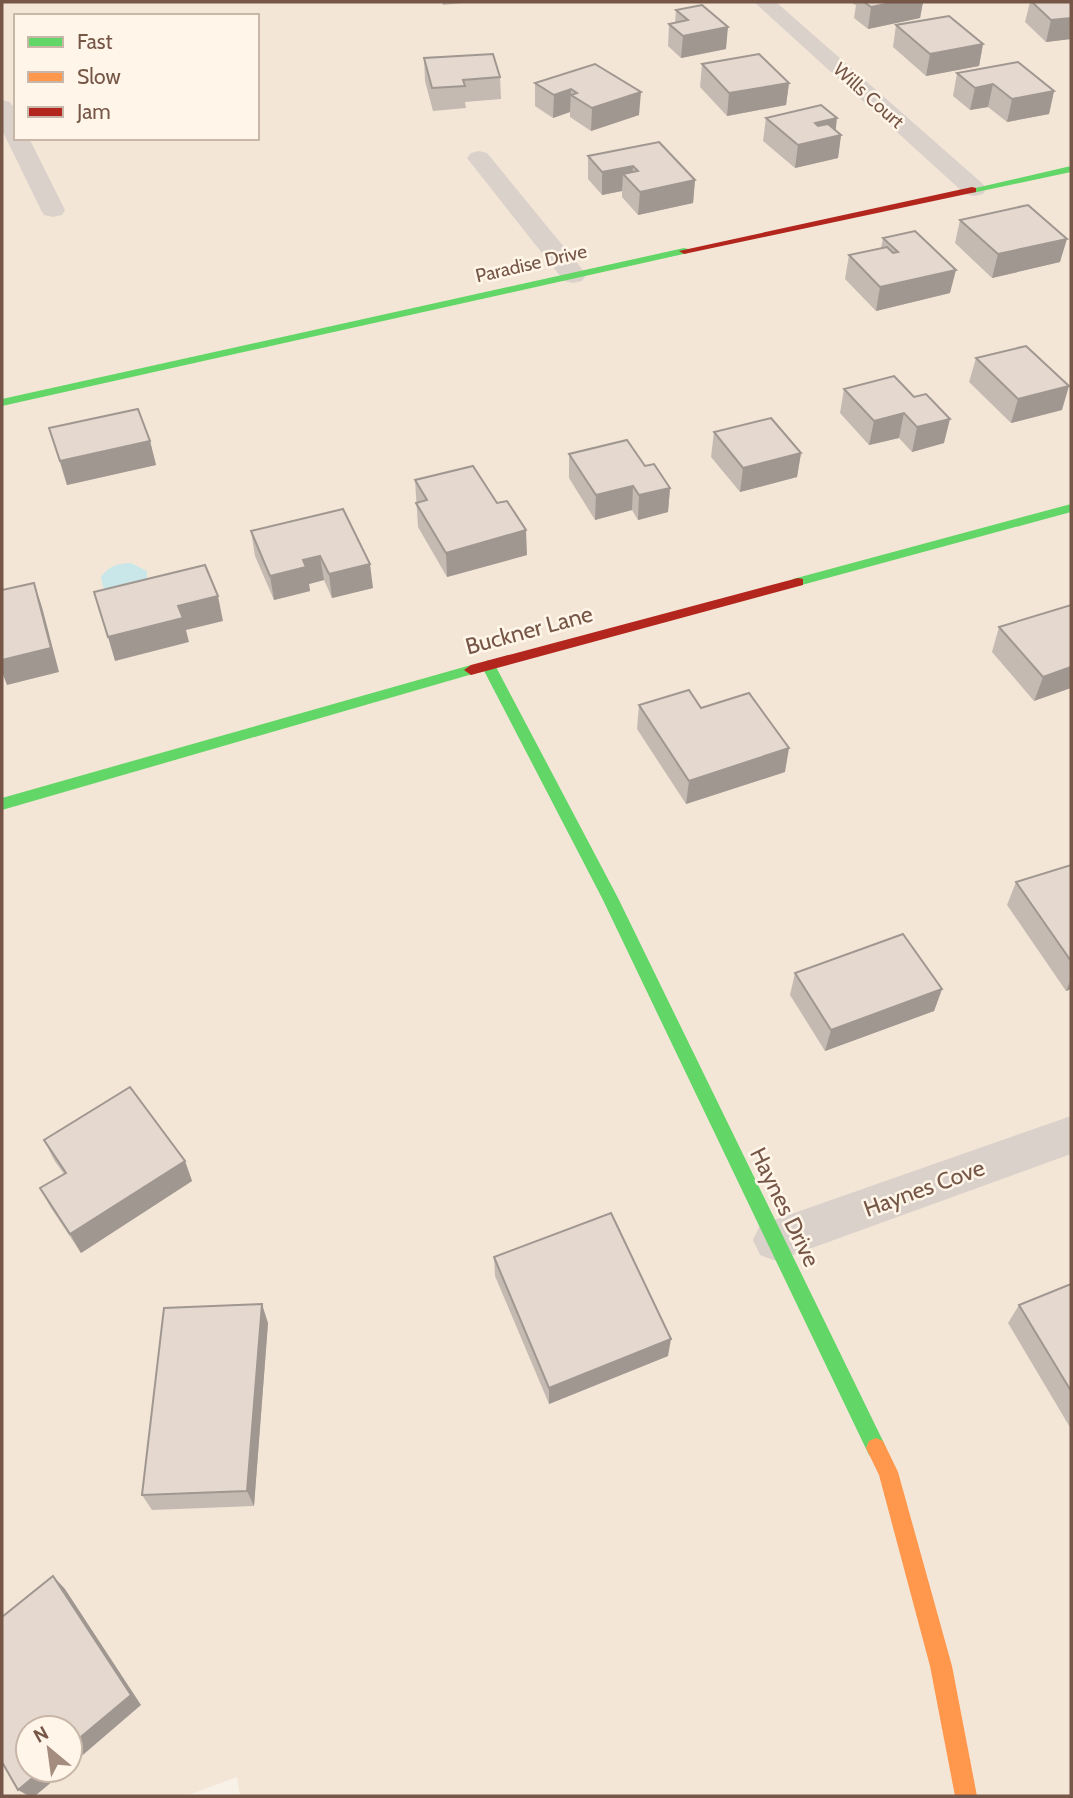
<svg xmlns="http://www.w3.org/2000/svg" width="1073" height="1798" font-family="Cabin,sans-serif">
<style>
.residential{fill:#f4e6d7;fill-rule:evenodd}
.water{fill:#c9e6e8}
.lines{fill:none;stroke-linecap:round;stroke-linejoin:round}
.street{fill:#dad1cb;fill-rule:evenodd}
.fast{fill:#63d668;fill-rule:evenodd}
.slow{fill:#ff974d;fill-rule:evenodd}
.jam{fill:#b3261e;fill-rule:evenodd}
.wall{fill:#c4bab2}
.shaded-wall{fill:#a09791}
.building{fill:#e4d8cf;stroke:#a09791;stroke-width:2}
.labels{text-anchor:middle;stroke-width:5;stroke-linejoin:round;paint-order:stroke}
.far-street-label{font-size:19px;fill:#765646;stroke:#fff6e9}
.street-label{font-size:23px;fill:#765646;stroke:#fff6e9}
</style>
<rect width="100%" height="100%" fill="#f8f1e7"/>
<path class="residential" d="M 2,2 L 1071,2 L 1071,1796 L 240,1796 L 237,1777 L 186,1796 L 2,1796 ZM 16,16 L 257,16 L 257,138 L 16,138 ZM 28,1728 L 70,1728 L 70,1770 L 28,1770 Z"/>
<path class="water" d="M 131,563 L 147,571 L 147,580 L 108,591 L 103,587 L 101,577 C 108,566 119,563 131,563 Z"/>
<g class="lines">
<g class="street">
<polygon points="754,2 776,2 983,184 986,189 983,194 974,196 965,194"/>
<polygon points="2,100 10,102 16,111 16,138 29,138 65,210 62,215 53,217 44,215 41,210 2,130"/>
<polygon points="479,151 487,153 582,269 586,275 582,281 573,283 564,281 467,158 471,153"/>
<polygon points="1071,1116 1071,1154 776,1261 760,1255 753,1240 760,1225"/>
</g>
<g class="fast">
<polygon points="1071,166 1071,172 972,193 967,190"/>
<polygon points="684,248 688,249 688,253 2,406 2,399"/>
<polygon points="1071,504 1071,512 798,586 791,582 793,579"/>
<polygon points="488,660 495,665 618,898 883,1441 886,1448 883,1455 876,1458 869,1455 602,898 481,665"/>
<polygon points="471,665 476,667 478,670 476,673 2,810 2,798"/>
</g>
<polygon class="slow" points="876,1438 883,1441 898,1472 952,1666 977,1796 955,1796 930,1666 879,1475 866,1448 869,1441"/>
<g class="jam">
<polygon points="972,187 976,188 976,192 684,254 679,251"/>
<polygon points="798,578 803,579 803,585 471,675 464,670 471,665"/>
</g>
</g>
<g class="wall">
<polygon points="442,2 462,2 462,3 443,5"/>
<polygon points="854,2 923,2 920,18 868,29 854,18 856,5 853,4"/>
<polygon points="1030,2 1071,2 1071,39 1046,42 1025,22"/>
<polygon points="676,10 726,49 681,58 668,46 669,24 675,23"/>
<polygon points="896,25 983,44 979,66 926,76 893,47"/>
<polygon points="424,58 500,77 501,99 465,102 466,108 433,111 425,81"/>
<polygon points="595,64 639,115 591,131 570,117 570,112 553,118 535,106 535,83"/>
<polygon points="702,64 789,83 786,105 727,116 700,87"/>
<polygon points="957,73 1054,91 1049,114 1007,122 988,107 970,110 953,96"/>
<polygon points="766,118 835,130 841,135 838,158 795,168 763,141"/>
<polygon points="588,156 695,180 693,203 638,215 622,197 622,191 602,195 588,179"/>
<polygon points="960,220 1060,262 992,278 955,243"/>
<polygon points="883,238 950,293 876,311 845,279 849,255 881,248"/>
<polygon points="976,358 1062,410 1011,423 969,382"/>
<polygon points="844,389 914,397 944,443 912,452 899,438 869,445 840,413"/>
<polygon points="49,428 150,441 156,465 67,485"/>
<polygon points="714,432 801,453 797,477 740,492 711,457"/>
<polygon points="569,454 645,466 670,488 668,512 638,520 632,510 595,520 569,478"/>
<polygon points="415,480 527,555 447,577 418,527"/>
<polygon points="343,509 373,588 332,598 324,580 309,584 310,591 274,600 255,556 251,531"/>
<polygon points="1071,605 1034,701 992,652 999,627"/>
<polygon points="639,705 701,708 785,772 686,804 637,729"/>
<polygon points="1071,865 1071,989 1066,991 1007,905 1016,882"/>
<polygon points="795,973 942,989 934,1011 825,1051 790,995"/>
<polygon points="44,1140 185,1161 192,1181 81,1253 51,1208 40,1188 64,1174 54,1160"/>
<polygon points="494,1257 668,1356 549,1404 495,1276"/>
<polygon points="1071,1284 1071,1429 1008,1323 1019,1305"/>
<polygon points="268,1323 254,1506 152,1510 142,1495"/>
</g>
<g class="shaded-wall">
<polygon points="896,2 923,2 920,18 868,29 871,7"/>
<polygon points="1071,18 1071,39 1046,42 1051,20"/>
<polygon points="728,27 726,49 681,58 683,36"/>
<polygon points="983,44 979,66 926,76 930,54"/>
<polygon points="789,83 786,105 727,116 729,93"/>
<polygon points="993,84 988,107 970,110 975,88"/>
<polygon points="571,89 570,112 553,118 554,95"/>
<polygon points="1054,91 1049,114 1007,122 1012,99"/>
<polygon points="641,92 639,115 591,131 592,108"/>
<polygon points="837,118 835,136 841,135 838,158 795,168 798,145 815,123"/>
<polygon points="633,166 632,184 623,174 622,191 602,195 602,172"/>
<polygon points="695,180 693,203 638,215 640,192"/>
<polygon points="1067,239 1060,262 992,278 998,254"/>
<polygon points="956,270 950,293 876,311 880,287"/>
<polygon points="1069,386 1062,410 1011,423 1018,399"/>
<polygon points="904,413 899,438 869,445 874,421"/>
<polygon points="950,419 944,443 912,452 917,427"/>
<polygon points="150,441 156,465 67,485 60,461"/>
<polygon points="801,453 797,477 740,492 743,468"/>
<polygon points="633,486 632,510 595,520 596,495"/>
<polygon points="670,488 668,512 638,520 639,495"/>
<polygon points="526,530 527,555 447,577 446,553"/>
<polygon points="320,556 324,580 309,584 310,591 274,600 270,576 303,560"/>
<polygon points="370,564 373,588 332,598 329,574"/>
<polygon points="34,583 42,607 59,672 7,685 2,672 2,660"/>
<polygon points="218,596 223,621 186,630 189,642 115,661 108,637 178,606"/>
<polygon points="1071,667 1071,688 1034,701 1043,677"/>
<polygon points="789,748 785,772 686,804 689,781"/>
<polygon points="1071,979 1071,989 1066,991"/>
<polygon points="942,989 934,1011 825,1051 831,1030"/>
<polygon points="185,1161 192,1181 81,1253 70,1234"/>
<polygon points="262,1304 268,1323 254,1506 247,1491"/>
<polygon points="671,1339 668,1356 549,1404 549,1388"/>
<polygon points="53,1576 65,1589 141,1705 70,1766 70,1746"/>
<polygon points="42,1770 66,1770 35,1796 29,1796 18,1790"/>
</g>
<g class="building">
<polygon points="864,2 896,2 871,7"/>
<polygon points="1032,2 1071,2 1071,18 1051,20"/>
<polygon points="702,5 728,27 683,36 669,24 688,20 676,10"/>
<polygon points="949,16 983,44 930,54 896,25"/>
<polygon points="493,54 500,77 463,80 465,86 432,88 424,58"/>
<polygon points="759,54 789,83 729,93 702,64"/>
<polygon points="1018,62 1054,91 1012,99 993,84 975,88 957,73"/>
<polygon points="595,64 641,92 592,108 571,95 577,93 571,89 554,95 535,83"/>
<polygon points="821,105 837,118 815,123 818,126 828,124 841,135 798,145 766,118"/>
<polygon points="659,142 695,180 640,192 623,174 638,171 633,166 602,172 588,156"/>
<polygon points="1028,205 1067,239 998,254 960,220"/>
<polygon points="915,231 956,270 880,287 849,255 887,247 893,253 898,252 883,238"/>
<polygon points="1026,346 1069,386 1018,399 976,358"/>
<polygon points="894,376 914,397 926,394 950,419 917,427 904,413 874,421 844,389"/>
<polygon points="138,409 150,441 60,461 49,428"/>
<polygon points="771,418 801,453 743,468 714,432"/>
<polygon points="627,440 645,466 654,464 670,488 639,495 633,486 596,495 569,454"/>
<polygon points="473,466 497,503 507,501 526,530 446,553 416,503 427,500 415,480"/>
<polygon points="343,509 370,564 329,574 320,556 303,560 306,567 270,576 251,531"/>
<polygon points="205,565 218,596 178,606 183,618 108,637 94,592"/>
<polygon points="34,583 51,648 2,660 2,590"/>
<polygon points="1071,605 1071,667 1043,677 999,627"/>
<polygon points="689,690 701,708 749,693 789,748 689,781 639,705"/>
<polygon points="1071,865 1071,961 1016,882"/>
<polygon points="903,934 942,989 831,1030 795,973"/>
<polygon points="130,1087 185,1161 70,1234 40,1188 66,1173 44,1140"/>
<polygon points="611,1213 671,1339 549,1388 494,1257"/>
<polygon points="1071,1284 1071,1391 1019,1305"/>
<polygon points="262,1304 247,1491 142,1495 164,1308"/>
<polygon points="53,1576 131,1695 70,1746 70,1728 28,1728 28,1770 42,1770 18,1790 2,1762 2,1617"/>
</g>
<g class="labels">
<g class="far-street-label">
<text transform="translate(869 95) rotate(42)" y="7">Wills Court</text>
<text transform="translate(531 263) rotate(-13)" y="7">Paradise Drive</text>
</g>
<g class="street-label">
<text transform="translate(529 630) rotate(-15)" y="8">Buckner Lane</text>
<text transform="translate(924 1188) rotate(-20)" y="8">Haynes Cove</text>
<text transform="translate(785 1207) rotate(64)" y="8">Haynes Drive</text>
</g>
</g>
<rect width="1073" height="1798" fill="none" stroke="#765646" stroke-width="7"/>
<rect x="14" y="14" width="245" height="126" fill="#fff6e9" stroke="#c8b6a8" stroke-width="2"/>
<rect x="28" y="37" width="35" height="10" fill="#63d668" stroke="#c8b6a8" stroke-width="2"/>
<text x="77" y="49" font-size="21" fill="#765646">Fast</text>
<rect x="28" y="72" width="35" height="10" fill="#ff974d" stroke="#c8b6a8" stroke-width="2"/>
<text x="77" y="84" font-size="21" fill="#765646">Slow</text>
<rect x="28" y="107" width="35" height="10" fill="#b3261e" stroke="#c8b6a8" stroke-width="2"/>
<text x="77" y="119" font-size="21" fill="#765646">Jam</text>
<g transform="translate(49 1749) rotate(331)"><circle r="33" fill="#fff6e9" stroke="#c8b6a8" stroke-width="2"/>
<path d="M0-5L12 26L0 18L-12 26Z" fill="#a48c7e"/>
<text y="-10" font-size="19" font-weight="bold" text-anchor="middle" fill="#765646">N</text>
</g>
</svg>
